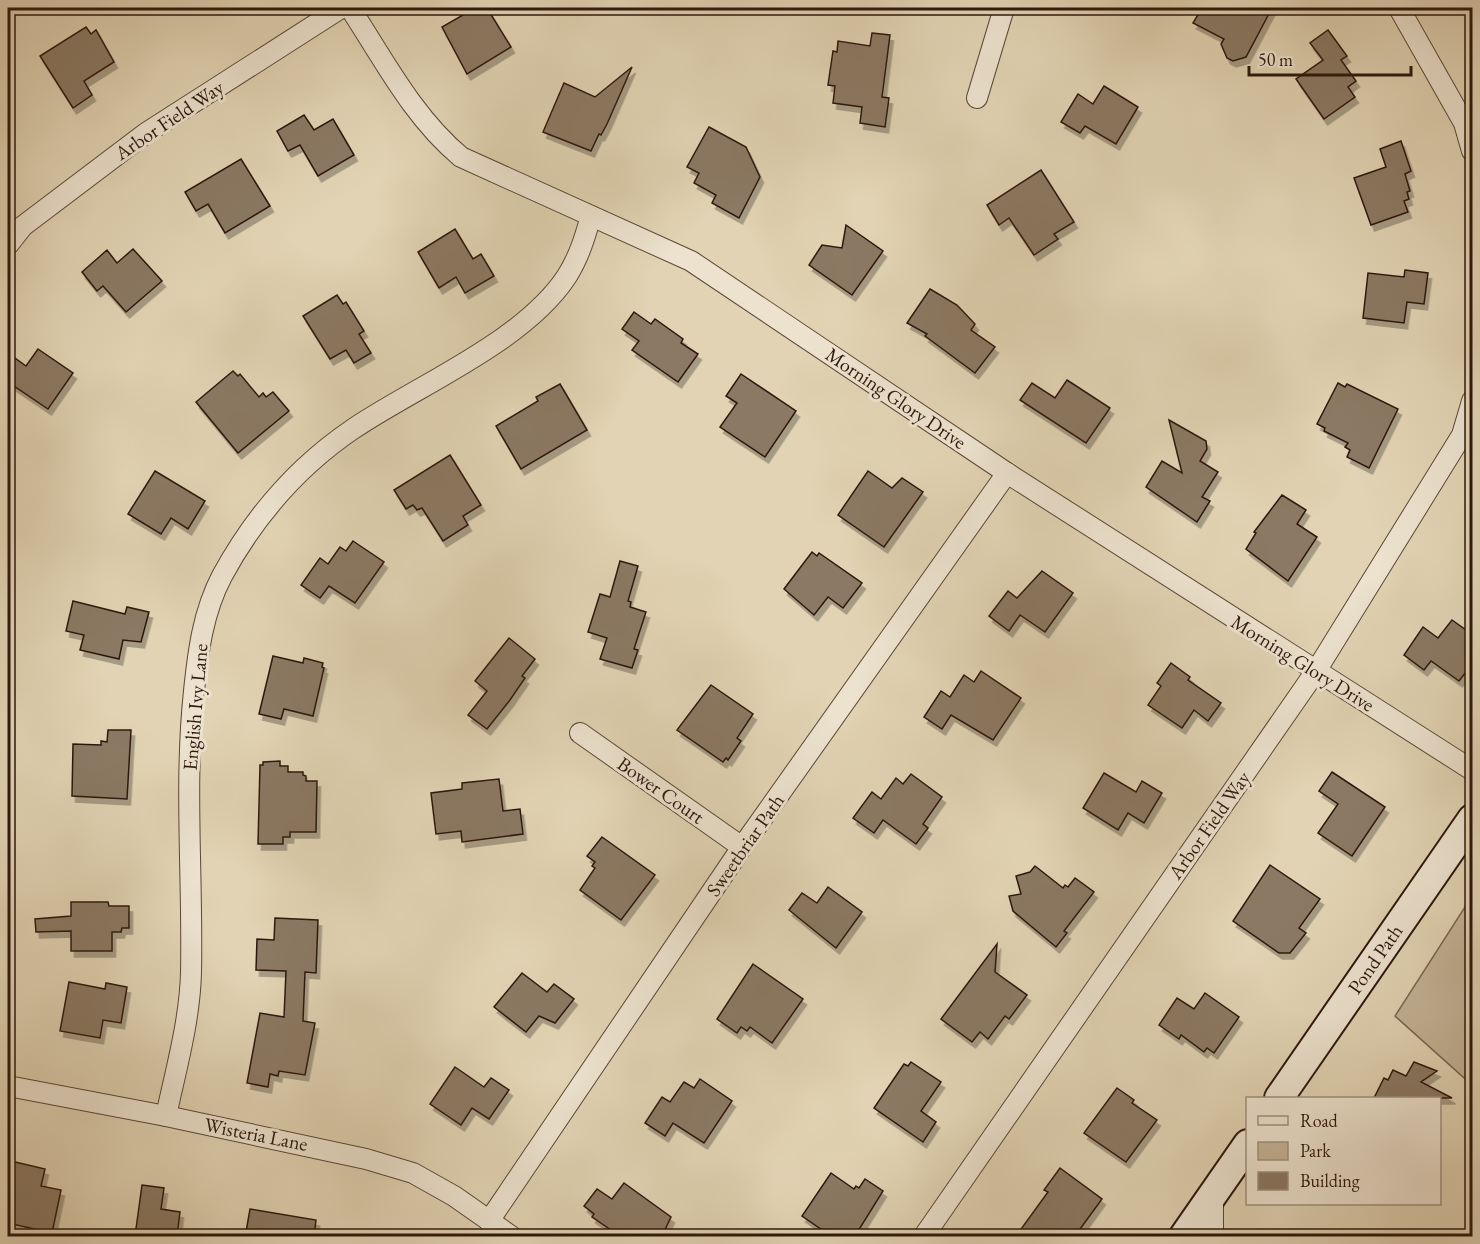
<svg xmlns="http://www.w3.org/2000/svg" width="1480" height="1244" font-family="'EB Garamond',serif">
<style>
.green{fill:#c3b397;stroke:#786652;stroke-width:1.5}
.building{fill:#8b7964;stroke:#2e180e;stroke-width:1.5;filter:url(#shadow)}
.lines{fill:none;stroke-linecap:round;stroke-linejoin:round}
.street-casing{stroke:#5b4737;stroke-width:22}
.secondary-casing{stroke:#2e180e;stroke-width:32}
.street{stroke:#ece2ce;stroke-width:20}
.secondary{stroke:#ece2ce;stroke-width:28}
.labels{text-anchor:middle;stroke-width:6;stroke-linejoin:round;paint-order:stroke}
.street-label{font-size:20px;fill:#2e180e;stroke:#ece2ce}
</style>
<defs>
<filter id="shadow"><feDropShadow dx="3.5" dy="6" stdDeviation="0" flood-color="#0004"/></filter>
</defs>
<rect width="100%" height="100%" fill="#e1d3b3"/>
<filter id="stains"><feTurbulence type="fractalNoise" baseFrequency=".00333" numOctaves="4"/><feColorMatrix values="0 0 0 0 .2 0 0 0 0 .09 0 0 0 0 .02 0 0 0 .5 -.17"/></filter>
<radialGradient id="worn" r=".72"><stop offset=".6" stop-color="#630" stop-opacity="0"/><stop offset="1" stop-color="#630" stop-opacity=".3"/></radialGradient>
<polygon class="green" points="1472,896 1472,1085 1395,1016"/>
<g class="building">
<polygon points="475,8 487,8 511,47 467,74 442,27"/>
<polygon points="1202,8 1272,8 1246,57 1233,61 1227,58 1221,44 1224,39 1193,23"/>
<polygon points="86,27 91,34 96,30 114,62 84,81 92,95 73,108 40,56"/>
<polygon points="1328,30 1347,56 1341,60 1356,81 1348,87 1355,97 1324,119 1296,79 1323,60 1310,43"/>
<polygon points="872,33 890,35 882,97 889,98 885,127 860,123 862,107 833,103 835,86 828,85 833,51 837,52 838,41 870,46"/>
<polygon points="632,67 607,124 601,135 599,134 591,151 543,132 564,83 595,97"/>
<polygon points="1104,86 1138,107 1116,144 1085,126 1080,133 1061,122 1078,94 1093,104"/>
<polygon points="304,115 314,130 333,119 354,155 318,176 300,145 288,151 277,131"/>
<polygon points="709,127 746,147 760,177 739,218 712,203 716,195 694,183 699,173 687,167"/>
<polygon points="1401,141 1411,171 1405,174 1410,191 1407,192 1409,199 1404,201 1408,212 1371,225 1354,178 1386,167 1380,149"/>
<polygon points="241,159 270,206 225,233 208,204 196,211 185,192"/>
<polygon points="1041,170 1074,222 1054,234 1058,239 1034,255 1009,218 999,225 987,205"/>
<polygon points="846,225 883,251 852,295 809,265 822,245 842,248"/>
<polygon points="455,229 473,259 481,254 494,276 465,293 456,277 439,288 418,252"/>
<polygon points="133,249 162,281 126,312 103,286 97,291 82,272 107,250 117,263"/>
<polygon points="1405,270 1428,273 1424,304 1407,302 1404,323 1363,318 1368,273 1404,277"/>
<polygon points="930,289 957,305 975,324 971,330 995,347 975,373 925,336 927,334 907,323"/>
<polygon points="337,295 343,304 346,302 364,331 359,334 371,353 354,363 346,350 330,359 303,316"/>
<polygon points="634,312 651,324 655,319 683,339 681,343 698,354 678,382 632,350 639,341 622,329"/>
<polygon points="38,349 73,373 48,409 8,382 8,353 26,366"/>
<polygon points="233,371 238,376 240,374 259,397 263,393 266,397 273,392 289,411 238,453 196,402"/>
<polygon points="741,374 796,411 765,457 720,427 737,403 726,396"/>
<polygon points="1067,380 1110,408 1086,443 1020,400 1032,383 1055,398"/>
<polygon points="1338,383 1345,387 1347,384 1398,409 1369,468 1347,457 1350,450 1345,447 1348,443 1324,431 1325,428 1317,424"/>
<polygon points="560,384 587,430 521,469 496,426 538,401 536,397"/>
<polygon points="1169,420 1206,441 1207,449 1200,461 1218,472 1202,497 1210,501 1197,522 1146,487 1162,461 1182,473"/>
<polygon points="450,455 481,505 463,516 468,525 443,541 422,508 417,510 413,505 406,509 394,490"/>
<polygon points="155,471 205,501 188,529 171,518 161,534 128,514"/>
<polygon points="868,471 892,488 902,478 923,492 884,547 838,515"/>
<polygon points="1282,495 1306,510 1297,524 1317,537 1288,581 1246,549 1256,533 1254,532"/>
<polygon points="353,541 384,562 355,603 329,586 320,598 301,585 320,558 328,564 340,547 346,551"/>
<polygon points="812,552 817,556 819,553 862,583 843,608 828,597 814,615 784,589"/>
<polygon points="620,561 638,566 628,601 631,602 630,607 646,612 634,649 638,650 632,668 600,659 607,638 588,632 600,594 610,597"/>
<polygon points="1042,571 1073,593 1045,632 1020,615 1009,631 989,616 1008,591 1017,598"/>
<polygon points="73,601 125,614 127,607 149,612 141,642 123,640 119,659 80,650 84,635 66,631"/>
<polygon points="1452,620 1473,635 1473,663 1459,681 1431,661 1424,670 1404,655 1423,627 1438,638"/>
<polygon points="509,638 535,659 522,676 525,678 510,700 487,729 468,715 487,691 475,681"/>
<polygon points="273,656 303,663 304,658 323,663 322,667 324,668 313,716 284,709 281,719 259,714"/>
<polygon points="1171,663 1190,677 1188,680 1221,703 1208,721 1194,710 1182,728 1148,705 1161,686 1157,683"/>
<polygon points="981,671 1021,698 993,740 951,715 942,729 924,717 941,691 950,697 964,675 974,682"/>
<polygon points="711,685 753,714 737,738 741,741 728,760 726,758 723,762 677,730"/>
<polygon points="108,730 131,730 127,799 72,796 73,744 101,745 101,741 107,742"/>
<polygon points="280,761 280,766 288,766 288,772 303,772 303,775 306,776 306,781 317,781 316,832 290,832 290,837 283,837 283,844 258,844 260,765 263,765 263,762"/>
<polygon points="1332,772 1385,807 1352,856 1318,833 1338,804 1319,791"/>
<polygon points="1104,773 1136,792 1142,781 1162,793 1144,823 1128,813 1118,830 1083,808"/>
<polygon points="911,774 942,797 923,824 928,828 916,844 883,820 874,833 853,818 872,792 881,799 896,778 903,784"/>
<polygon points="499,779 503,811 520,809 523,834 462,842 461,831 436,834 431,793 462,789 462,783"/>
<polygon points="602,837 655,875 621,920 580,890 595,868 592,866 595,862 587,856"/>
<polygon points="1270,865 1320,899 1299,928 1306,933 1290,953 1279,953 1233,921"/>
<polygon points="1035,866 1063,888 1065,885 1068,887 1075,878 1094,892 1064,931 1067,933 1056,947 1013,911 1009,896 1021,894 1016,876 1030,872"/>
<polygon points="828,887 862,912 836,948 789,910 802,893 817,903"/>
<polygon points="71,902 108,902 109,906 129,906 129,928 122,928 121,932 112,932 112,951 71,951 71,931 36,932 35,919 71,916"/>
<polygon points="275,918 318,920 316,973 305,972 303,1021 315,1023 305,1075 279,1071 278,1076 270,1074 268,1087 247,1083 260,1013 284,1017 286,971 256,970 257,939 274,940"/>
<polygon points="997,944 995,972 1027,995 1009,1019 1005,1016 988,1039 980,1032 972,1042 941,1019"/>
<polygon points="753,964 803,999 772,1043 750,1027 747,1031 741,1027 737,1033 717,1019"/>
<polygon points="522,973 547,992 554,984 574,999 555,1023 539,1016 526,1032 494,1007"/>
<polygon points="69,982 105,989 106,983 127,987 121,1023 103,1020 100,1038 60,1031"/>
<polygon points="1205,993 1239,1017 1214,1053 1207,1048 1204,1052 1181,1035 1179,1039 1159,1025 1177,998 1194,1009"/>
<polygon points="911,1062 941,1082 921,1111 936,1122 923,1142 874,1108 904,1064 908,1066"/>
<polygon points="1414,1062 1437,1071 1421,1082 1452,1098 1374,1098 1384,1078 1388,1080 1393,1070 1406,1076"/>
<polygon points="455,1067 484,1087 491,1078 509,1090 489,1119 472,1108 461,1125 430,1104"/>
<polygon points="700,1079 732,1101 704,1143 673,1123 665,1136 645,1123 662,1097 670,1102 684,1082 694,1088"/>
<polygon points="1117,1088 1134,1100 1132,1103 1157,1120 1126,1162 1084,1133"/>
<polygon points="11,1161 45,1169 41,1186 61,1190 52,1233 8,1223 8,1178"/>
<polygon points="1060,1168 1102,1199 1075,1236 1016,1236 1048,1192 1044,1190"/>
<polygon points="831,1173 854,1189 856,1186 859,1188 865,1179 883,1191 855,1236 831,1236 802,1216"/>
<polygon points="624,1183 671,1217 662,1236 620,1236 592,1217 594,1214 584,1206 597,1189 612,1199"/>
<polygon points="142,1185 164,1188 161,1209 180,1212 177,1236 135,1236"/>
<polygon points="250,1209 316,1220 314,1236 256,1236 256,1234 246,1232"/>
</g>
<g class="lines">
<g class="street-casing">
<g id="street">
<path d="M 350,8 C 384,60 413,117 461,157 L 691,261 L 1007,473 L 1472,770"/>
<polyline points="1399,8 1464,123 1472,151"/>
<polyline points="977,98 1004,8"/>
<polyline points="8,245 23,226 146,133 341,8"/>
<polyline points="580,733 742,847"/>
<polyline points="8,1086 166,1116 366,1159 413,1173 454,1196 511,1236"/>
<path d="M 166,1116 C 176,1069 190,1020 191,972 C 193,878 184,785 194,691 C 198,652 203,612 222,576 C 254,517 297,467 353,429 C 418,385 524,342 567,276 C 579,257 585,237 591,216"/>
<polyline points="1213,1194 1213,1236"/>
<polyline points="489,1221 742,847 1007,473"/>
<polyline points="924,1236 1316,671 1462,435 1472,401"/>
</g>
</g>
<g class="secondary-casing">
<g id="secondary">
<polyline points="1279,1098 1472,819"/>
<polyline points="1184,1236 1248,1144"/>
</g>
</g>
<use href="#street" class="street"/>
<use href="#secondary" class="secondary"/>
</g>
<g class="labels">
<g class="street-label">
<text transform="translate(169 120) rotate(-34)" y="7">Arbor Field Way</text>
<text transform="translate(896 398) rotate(34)" y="7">Morning Glory Drive</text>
<text transform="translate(1303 663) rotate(32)" y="7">Morning Glory Drive</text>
<text transform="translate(195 707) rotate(-85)" y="7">English Ivy Lane</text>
<text transform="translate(661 790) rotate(35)" y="7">Bower Court</text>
<text transform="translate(1209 825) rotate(-55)" y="7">Arbor Field Way</text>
<text transform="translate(745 845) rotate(-55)" y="7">Sweetbriar Path</text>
<text transform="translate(1375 959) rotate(-55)" y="7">Pond Path</text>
<text transform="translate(256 1134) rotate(11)" y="7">Wisteria Lane</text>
</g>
</g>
<rect width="1480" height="1244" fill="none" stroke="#e1d3b3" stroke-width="30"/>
<rect x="9" y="9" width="1462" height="1226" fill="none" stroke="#2e180e" stroke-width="3"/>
<rect x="15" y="15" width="1450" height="1214" fill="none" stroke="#2e180e" stroke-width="1.5"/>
<rect x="1246" y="1097" width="195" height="108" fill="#ece2ce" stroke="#a09181" stroke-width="1.5"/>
<rect x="1258" y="1116" width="30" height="9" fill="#ece2ce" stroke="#a09181" stroke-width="1.5"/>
<text x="1300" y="1127" font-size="18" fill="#2e180e">Road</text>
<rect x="1258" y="1142" width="30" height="18" fill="#c3b397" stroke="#a09181" stroke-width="1.5"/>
<text x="1300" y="1157" font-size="18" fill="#2e180e">Park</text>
<rect x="1258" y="1172" width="30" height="18" fill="#8b7964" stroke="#a09181" stroke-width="1.5"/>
<text x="1300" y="1187" font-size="18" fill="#2e180e">Building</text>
<path d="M1249 66v9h162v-9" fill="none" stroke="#2e180e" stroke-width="3"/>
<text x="1258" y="66" font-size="18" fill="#2e180e" stroke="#ece2ce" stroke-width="4.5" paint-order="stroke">50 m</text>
<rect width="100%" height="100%" filter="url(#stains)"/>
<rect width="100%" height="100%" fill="url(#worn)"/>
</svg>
